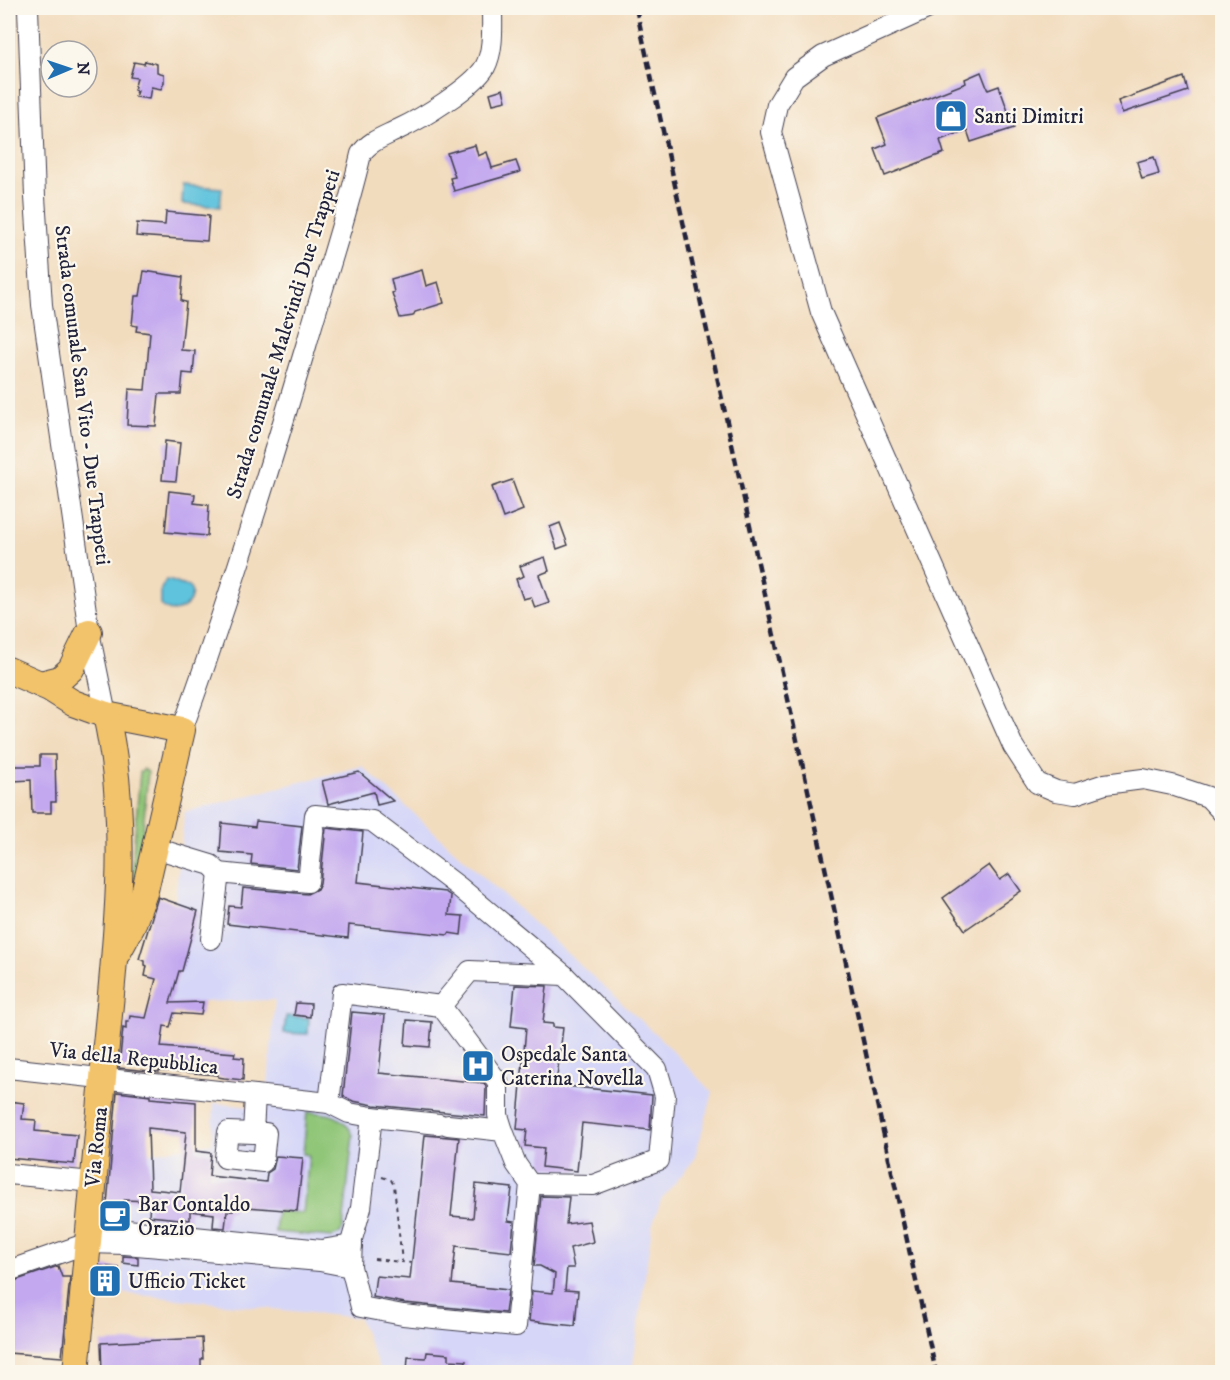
<svg xmlns="http://www.w3.org/2000/svg" width="1230" height="1380" font-family="'IM FELL DW Pica',serif">
<style>
.built{fill:#d6d7f8}
.green{fill:#90c678;stroke:#59745a;stroke-width:1.5}
.water{fill:#5fc3dd;stroke:#40728c;stroke-width:1.5}
.building{fill:#c3a8ef;fill-rule:evenodd}
.lines{fill:none;stroke-linecap:round;stroke-linejoin:round}
.minor-casing{stroke:#413e4f;stroke-width:22}
.major-casing{stroke:#413e4f;stroke-width:28}
.path{stroke:#413e4f;stroke-width:2;stroke-dasharray:4.5 4.5;stroke-linecap:butt}
.minor{stroke:#fff;stroke-width:20}
.major{stroke:#f2c36a;stroke-width:26}
.rail{stroke:#22223b;stroke-width:4.5;stroke-dasharray:9 4.5;stroke-linecap:butt}
.labels{text-anchor:middle;stroke-width:4.5;stroke-linejoin:round;paint-order:stroke}
.poi-label{font-size:21px;fill:#22223b;stroke:#fbf7ec;text-anchor:start}
.street-label{font-size:21px;fill:#22223b;stroke:#fbf7ec}
</style>
<rect width="100%" height="100%" fill="#fbf7ec"/>
<filter id="ink" filterUnits="userSpaceOnUse"><feTurbulence type="fractalNoise" baseFrequency=".0167" numOctaves="2"/><feDisplacementMap in="SourceGraphic" scale="12" xChannelSelector="R" yChannelSelector="G"/><feConvolveMatrix kernelMatrix="1 2 1 2 8 2 1 2 1" color-interpolation-filters="sRGB"/></filter>
<filter id="wash" filterUnits="userSpaceOnUse"><feTurbulence type="fractalNoise" baseFrequency=".008" numOctaves="4" result="noise"/><feDisplacementMap in="SourceGraphic" scale="24" xChannelSelector="R" yChannelSelector="G"/><feGaussianBlur stdDeviation="1.35" result="paint"/><feColorMatrix in="noise" values="0 0 0 0 0 0 0 0 0 0 0 0 0 0 0 0 0 1.4 0 .05"/><feComposite in="paint" operator="in"/></filter>
<g filter="url(#wash)">
<rect width="100%" height="100%" fill="#f2dcbe"/>
<polygon class="built" points="362,766 661,1039 713,1093 694,1160 661,1200 652,1226 632,1372 583,1372 558,1367 531,1372 381,1372 359,1318 120,1293 127,1220 122,1219 124,1200 149,1153 212,1143 214,1103 266,1109 275,1000 170,1003 198,911 177,904 177,902 175,901 185,812"/>
<g class="green">
<polygon points="144,769 148,772 138,891 130,890 140,772"/>
<path d="M 307,1112 C 328,1113 343,1114 353,1135 L 343,1228 L 340,1234 L 332,1237 L 275,1232 L 277,1211 L 303,1213 L 309,1155 L 303,1154 Z"/>
</g>
<g class="water">
<polygon points="183,185 222,188 220,207 182,204"/>
<path d="M 166,580 C 175,580 178,586 189,586 L 192,593 L 190,601 C 183,611 170,615 161,605 L 161,589 Z"/>
<polygon points="286,1016 309,1018 308,1034 284,1033"/>
</g>
<g id="blocks">
<g class="building">
<polygon points="145,61 157,64 157,72 164,74 164,83 161,89 151,87 149,99 135,97 137,91 134,90 137,78 130,77 134,62 144,64"/>
<polygon points="981,72 988,90 999,86 1014,128 971,142 967,130 940,140 944,153 885,176 875,149 887,144 877,118 966,83 965,79"/>
<polygon points="1184,77 1188,91 1122,113 1118,101"/>
<polygon points="503,89 506,101 493,104 490,93"/>
<polygon points="475,145 478,156 487,152 492,168 516,161 520,172 454,191 450,178 455,177 447,153"/>
<polygon points="1154,157 1159,174 1142,179 1137,162"/>
<polygon points="166,212 209,216 207,241 136,236 137,223 165,225"/>
<polygon points="422,270 426,286 438,282 444,303 415,312 413,316 400,318 392,293 394,292 391,279"/>
<polygon points="144,271 183,277 181,301 186,302 181,350 195,351 193,374 183,373 181,394 159,394 156,426 127,425 129,389 145,390 150,333 136,331 137,326 132,325 135,296 140,296"/>
<polygon points="165,441 180,443 176,481 162,480"/>
<polygon points="512,480 523,510 503,518 492,487"/>
<polygon points="169,491 195,494 194,503 209,505 207,536 165,532"/>
<polygon points="560,523 568,545 557,549 550,527"/>
<polygon points="545,557 549,571 539,575 549,603 535,608 531,597 523,599 516,579 524,576 520,566"/>
<polygon points="40,755 55,755 56,802 51,802 51,813 32,813 31,780 13,781 12,766 40,766"/>
<polygon points="359,772 393,801 377,805 374,792 328,804 322,781"/>
<polygon points="256,821 302,826 297,869 251,864 252,855 220,852 222,823 255,827"/>
<polygon points="326,828 363,832 358,882 445,892 451,896 449,915 463,916 461,935 449,933 448,935 349,925 348,938 227,924 229,906 241,907 243,888 307,894 317,889 320,883"/>
<polygon points="989,865 1000,880 1009,874 1021,891 965,930 943,898"/>
<polygon points="158,897 198,911 182,971 179,971 170,1003 203,1002 201,1015 174,1013 170,1027 164,1026 161,1047 235,1053 234,1057 244,1058 243,1080 224,1078 218,1077 218,1075 159,1070 159,1072 119,1068 123,1028 126,1029 126,1022 129,1022 130,1016 146,1018 156,979 145,976 147,966 145,965 145,961 139,959"/>
<polygon points="515,985 547,986 543,1023 553,1024 553,1027 563,1028 556,1085 652,1095 650,1130 582,1123 577,1171 542,1167 544,1148 525,1146 527,1130 517,1129 526,1028 511,1026"/>
<polygon points="296,1003 311,1004 310,1017 294,1015"/>
<polygon points="352,1012 385,1015 379,1073 484,1083 486,1086 485,1116 374,1105 353,1101 343,1096"/>
<polygon points="407,1020 432,1022 430,1047 405,1045"/>
<path d="M 117,1092 L 150,1096 L 150,1098 L 196,1102 L 196,1151 L 211,1153 L 209,1176 L 266,1182 L 267,1173 L 273,1169 L 276,1156 L 303,1158 L 297,1211 L 233,1206 L 233,1211 L 227,1211 L 225,1228 L 213,1227 L 214,1214 L 190,1211 L 190,1220 L 149,1216 L 150,1201 L 124,1200 L 122,1217 L 106,1216 ZM 148,1128 L 186,1132 L 180,1192 L 150,1189 Z"/>
<polygon points="8,1101 24,1103 22,1119 36,1120 35,1131 77,1135 74,1164 8,1158"/>
<polygon points="425,1135 459,1138 451,1216 473,1218 476,1184 512,1188 508,1221 514,1222 511,1252 456,1246 452,1284 508,1290 505,1313 405,1303 373,1297 376,1276 410,1279"/>
<polygon points="541,1196 569,1197 566,1224 589,1221 593,1242 570,1248 574,1268 567,1268 565,1290 578,1291 575,1326 529,1321 532,1291 553,1293 555,1274 540,1266 534,1266"/>
<polygon points="123,1256 138,1257 138,1265 123,1263"/>
<polygon points="58,1266 62,1277 70,1277 62,1357 8,1353 8,1283"/>
<polygon points="101,1266 119,1268 116,1293 99,1291"/>
<polygon points="202,1338 203,1359 201,1359 201,1370 194,1371 194,1372 102,1372 101,1343"/>
<polygon points="427,1352 449,1354 449,1360 466,1361 466,1372 407,1372 408,1357 426,1358"/>
</g>
</g>
</g>
<g filter="url(#ink)">
<use href="#blocks" fill-opacity="0" stroke="#413e4f" stroke-width="1.5"/>
<g class="lines">
<g class="minor-casing">
<g id="minor">
<polyline points="28,8 35,197 42,305 89,632 106,715"/>
<polyline points="929,8 823,56 794,77 777,105 771,132 821,312 1013,746 1037,783 1056,791 1075,794 1105,784 1143,779 1172,785 1208,797 1222,812"/>
<path d="M 182,730 C 228,603 268,474 306,346 C 324,282 346,219 361,154 C 369,141 386,136 399,129 C 421,119 473,87 485,67 C 494,50 492,26 492,8"/>
<polyline points="155,848 211,865 219,873"/>
<polyline points="211,939 219,873 308,882 315,815 372,821 459,887 564,975"/>
<polyline points="441,1006 470,971 564,975 657,1069 665,1096 659,1160 593,1185 530,1184"/>
<polyline points="8,1068 329,1103 349,1113 372,1117 361,1208 352,1239 351,1267 361,1307 403,1315 516,1326 518,1305"/>
<polyline points="329,1103 342,993 441,1006 498,1082 498,1115 503,1131"/>
<polyline points="372,1117 439,1124"/>
<polyline points="448,1125 503,1131 516,1164 530,1184 519,1299"/>
<polyline points="253,1133 266,1133 263,1162 225,1158 228,1132 253,1133 255,1095"/>
<polyline points="8,1174 93,1182"/>
<polyline points="89,1226 321,1250 352,1245"/>
<polyline points="8,1271 88,1243 125,1244 320,1261 351,1267"/>
</g>
</g>
<g class="major-casing">
<g id="major">
<polyline points="8,670 49,688 73,703 106,715 182,730 145,890 132,926 118,952"/>
<polyline points="40,684 60,679 71,669 89,632"/>
<path d="M 76,1372 C 86,1267 96,1161 105,1055 C 116,943 131,826 106,715"/>
</g>
</g>
<g class="path">
<polyline points="382,1177 391,1180 394,1185 402,1262 412,1263"/>
<polyline points="374,1259 402,1262"/>
</g>
<use href="#minor" class="minor"/>
<use href="#major" class="major"/>
<polyline class="rail" points="636,8 936,1372"/>
</g>
</g>
<defs>
<g id="shop-square" transform="scale(1.725)"><rect x="-9" y="-9" width="18" height="18" rx="4" fill="#1f6fb2" stroke="#fbf7ec"/><path d="M-5-2.5h2.3a2.7 3.5 0 0 1 5.4 0H5L5.5 6h-11ZM-1.5-2.5h3a1.5 2.3 0 0 0-3 0Z" fill="#fff"/></g>
<g id="hospital-square" transform="scale(1.725)"><rect x="-9" y="-9" width="18" height="18" rx="4" fill="#1f6fb2" stroke="#fbf7ec"/><path d="M-5-5h3v3.5h4V-5h3V5h-3V1.5h-4V5h-3Z" fill="#fff"/></g>
<g id="cafe-square" transform="scale(1.725)"><rect x="-9" y="-9" width="18" height="18" rx="4" fill="#1f6fb2" stroke="#fbf7ec"/><path d="M-5.5-4.5H6V0H3Q3 3.5 0 3.5H-2.5Q-5.5 3.5-5.5 0ZM3-3.2v2h1.7v-2ZM-6 4.5H4V6H-6Z" fill="#fff"/></g>
<g id="building-square" transform="scale(1.725)"><rect x="-9" y="-9" width="18" height="18" rx="4" fill="#1f6fb2" stroke="#fbf7ec"/><path d="M-4-6H4V6H1V3H-1V6H-4ZM-2.5-4.3h1.7v1.8h-1.7ZM.8-4.3h1.7v1.8H.8ZM-2.5-1h1.7V.8h-1.7ZM.8-1h1.7V.8H.8Z" fill="#fff"/></g>
</defs>
<g fill-rule="evenodd">
<use href="#shop-square" x="951" y="116"/>
<use href="#hospital-square" x="478" y="1066"/>
<use href="#cafe-square" x="115" y="1216"/>
<use href="#building-square" x="105" y="1281"/>
</g>
<g class="labels">
<g class="poi-label">
<text x="974" y="123">Santi Dimitri</text>
<text x="501" y="1061">Ospedale Santa<tspan x="501" dy="24">Caterina Novella</tspan></text>
<text x="138" y="1211">Bar Contaldo<tspan x="138" dy="24">Orazio</tspan></text>
<text x="128" y="1288">Ufficio Ticket</text>
</g>
<g class="street-label">
<text transform="translate(283 334) rotate(-73)" y="7">Strada comunale Malevindi Due Trappeti</text>
<text transform="translate(83 395) rotate(83)" y="7">Strada comunale San Vito - Due Trappeti</text>
<text transform="translate(134 1058) rotate(6)" y="7">Via della Repubblica</text>
<text transform="translate(96 1147) rotate(-84)" y="7">Via Roma</text>
</g>
</g>
<rect width="1230" height="1380" fill="none" stroke="#fbf7ec" stroke-width="30"/>
<g transform="translate(69 69) rotate(88)"><circle r="28" fill="#fbf7ec" stroke="#a4a2a5" stroke-width="1.5"/>
<path d="M0-4.5L10 22L0 15L-10 22Z" fill="#1f6fb2"/>
<text y="-9" font-size="16" font-weight="bold" text-anchor="middle" fill="#22223b">N</text>
</g>
</svg>
